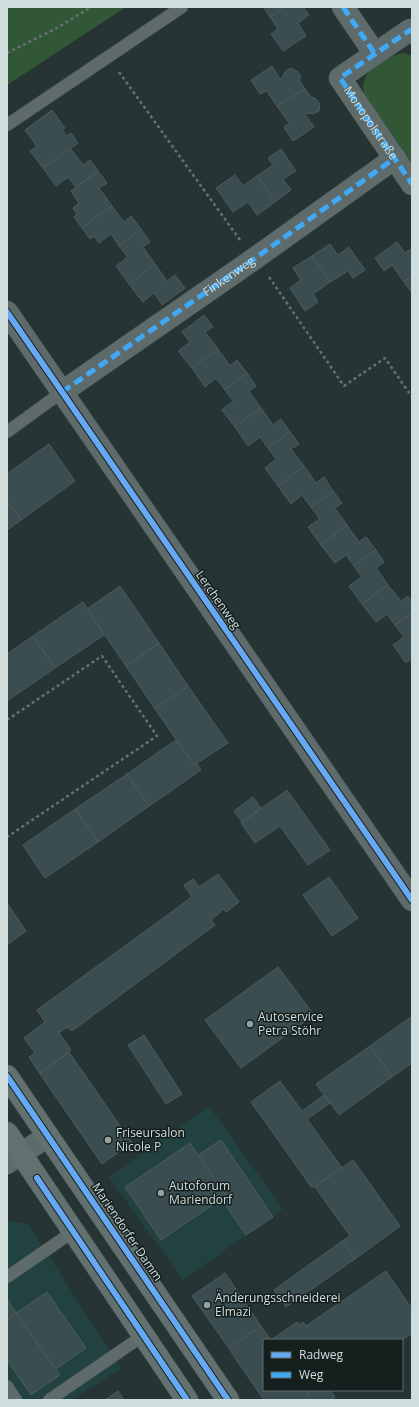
<svg xmlns="http://www.w3.org/2000/svg" width="419" height="1407" font-family="'Open Sans',sans-serif">
<style>
.built{fill:#214240}
.green{fill:#315736}
.building{fill:#3a4d50;stroke:#4f5a5b}
.lines{fill:none;stroke-linecap:round;stroke-linejoin:round}
.service-casing{stroke:#455151;stroke-width:13}
.minor-casing{stroke:#455151;stroke-width:23}
.primary-casing{stroke:#455151;stroke-width:23}
.path{stroke:#687170;stroke-width:2.5;stroke-dasharray:3 3;stroke-linecap:butt}
.service{stroke:#5f6a6a;stroke-width:12}
.minor{stroke:#5f6a6a;stroke-width:22}
.primary{stroke:#62706f;stroke-width:22}
.quiet{stroke:#3fa9f5;stroke-width:5;stroke-dasharray:10 5;stroke-linecap:butt}
.cycleway-casing{stroke:#141f1e;stroke-width:8}
.cycleway{stroke:#66a8f1;stroke-width:6}
.poi-dot{fill:#94a2a1;stroke:#141f1e;stroke-width:1.5}
.labels{text-anchor:middle;stroke-width:3;stroke-linejoin:round;paint-order:stroke}
.street-label{font-size:12px;fill:#cfdedc;stroke:#141f1e}
.poi-label{font-size:12px;fill:#cfdedc;stroke:#141f1e;text-anchor:start}
</style>
<rect width="100%" height="100%" fill="#273434"/>
<g class="built">
<polygon points="209,1106 283,1209 183,1280 109,1177"/>
<polygon points="7,1220 28,1224 121,1368 72,1400 7,1400"/>
</g>
<g class="green">
<polygon points="7,7 126,7 7,85"/>
<path d="M 404,53 L 412,56 L 412,165 L 367,99 C 365,95 363,91 363,87 C 364,67 388,56 404,53 Z"/>
</g>
<g class="building">
<polygon points="263,7 284,7 270,17"/>
<polygon points="284,7 303,7 309,15 298,23 306,36 283,51 271,34 278,29 270,17"/>
<polygon points="272,66 280,79 283,77 284,73 290,68 297,71 301,76 299,80 305,89 277,106 267,91 260,94 251,80"/>
<polygon points="305,89 311,97 315,98 320,104 319,111 313,114 307,113 305,114 314,127 293,141 284,127 289,123 277,106"/>
<polygon points="52,110 65,128 62,130 67,136 71,133 78,143 43,168 30,151 37,146 25,130"/>
<polygon points="70,148 83,165 90,160 98,171 76,187 68,177 56,186 43,168"/>
<polygon points="281,149 296,171 283,179 291,190 275,202 257,176 273,165 268,158"/>
<polygon points="98,171 107,183 99,188 112,206 82,228 74,217 77,214 73,208 79,203 71,191"/>
<polygon points="235,175 243,186 257,176 275,202 257,215 248,202 233,212 216,188"/>
<polygon points="112,206 124,222 131,216 141,229 119,246 111,234 99,243 94,236 90,239 82,228"/>
<polygon points="141,229 150,242 143,247 155,264 129,284 116,266 128,257 119,246"/>
<polygon points="397,242 405,253 412,248 412,277 404,282 392,265 384,271 375,258"/>
<polygon points="330,244 338,255 349,247 365,270 353,278 348,271 330,282 312,256"/>
<polygon points="312,256 330,282 313,294 318,302 305,311 290,288 301,280 293,268"/>
<polygon points="155,264 167,281 175,275 185,288 162,305 154,293 143,302 129,284"/>
<polygon points="412,277 412,293 404,282"/>
<polygon points="204,315 213,327 205,332 218,349 192,368 178,351 190,342 182,332"/>
<polygon points="218,349 230,366 237,360 247,373 225,390 216,378 205,387 192,368"/>
<polygon points="247,373 256,386 249,391 261,408 235,427 222,410 233,401 225,390"/>
<polygon points="261,408 273,425 281,419 290,432 268,448 260,437 248,446 235,427"/>
<polygon points="290,432 299,444 291,449 304,466 278,486 265,468 276,459 268,448"/>
<polygon points="49,444 75,481 21,520 7,501 7,474"/>
<polygon points="304,466 316,483 324,477 333,491 311,507 302,495 291,504 278,486"/>
<polygon points="333,491 342,503 335,508 347,525 321,545 308,527 320,519 311,507"/>
<polygon points="7,501 21,520 7,530"/>
<polygon points="347,525 359,542 366,537 376,550 354,566 346,555 335,563 321,545"/>
<polygon points="376,550 384,562 376,568 388,585 362,604 349,586 362,577 354,566"/>
<polygon points="388,585 401,601 408,596 412,601 412,613 395,625 387,614 376,622 362,604"/>
<polygon points="120,586 159,643 126,666 87,609"/>
<polygon points="83,602 104,635 55,668 33,636"/>
<polygon points="412,613 412,658 406,663 393,645 404,637 395,625"/>
<polygon points="33,636 55,668 7,701 7,654"/>
<polygon points="159,643 188,686 155,709 126,666"/>
<polygon points="188,686 228,743 194,765 155,709"/>
<polygon points="176,740 194,765 197,764 201,770 149,806 127,774"/>
<polygon points="127,774 149,806 98,842 75,809"/>
<polygon points="287,790 330,850 308,865 280,826 255,843 241,823"/>
<polygon points="253,797 261,808 242,822 234,811"/>
<polygon points="75,809 98,842 45,878 23,845"/>
<polygon points="218,874 239,902 226,912 224,909 211,920 215,925 72,1031 67,1027 59,1033 71,1050 40,1074 29,1057 35,1053 24,1038 45,1022 37,1010 192,897 184,885 193,879 199,887"/>
<polygon points="329,877 358,918 332,936 303,895"/>
<polygon points="7,903 26,931 7,945"/>
<polygon points="278,967 314,1015 241,1068 205,1020"/>
<polygon points="412,1016 412,1063 392,1077 370,1046"/>
<polygon points="144,1035 182,1094 166,1104 128,1045"/>
<polygon points="370,1046 392,1077 339,1115 316,1084"/>
<polygon points="69,1052 132,1143 102,1164 40,1074"/>
<polygon points="280,1081 302,1111 324,1095 330,1103 307,1119 342,1168 312,1188 251,1102"/>
<polygon points="221,1140 273,1217 246,1235 221,1199 226,1196 198,1155"/>
<polygon points="190,1143 226,1196 161,1240 125,1187"/>
<polygon points="353,1160 400,1226 355,1259 342,1241 350,1236 315,1187"/>
<polygon points="342,1241 355,1259 286,1307 274,1290"/>
<polygon points="386,1271 412,1309 412,1333 402,1340 271,1340 297,1322 299,1325 303,1322 306,1326"/>
<polygon points="225,1273 261,1326 229,1348 192,1296"/>
<polygon points="47,1292 86,1348 56,1369 16,1313"/>
<polygon points="7,1299 16,1313 7,1319"/>
<polygon points="16,1313 60,1375 31,1395 7,1360 7,1319"/>
<polygon points="261,1326 271,1340 264,1340 264,1390 305,1390 312,1400 264,1400 235,1358 229,1348"/>
<polygon points="305,1390 330,1390 335,1397 331,1400 312,1400"/>
<polygon points="118,1391 124,1400 105,1400"/>
</g>
<g class="lines">
<g class="service-casing">
<g id="service">
<polyline points="7,125 182,7"/>
<polyline points="7,432 62,392"/>
<polyline points="7,1277 74,1231"/>
<polyline points="7,1386 16,1400"/>
<polyline points="49,1400 144,1335"/>
</g>
</g>
<g class="minor-casing">
<g id="minor">
<polyline points="343,7 375,54"/>
<path id="s1" d="M 412,33 L 410,30 L 340,78 L 412,184"/>
<polyline points="7,312 412,900"/>
<path id="s2" d="M 62,392 L 254,259 L 395,158"/>
<polyline points="7,1163 48,1136"/>
</g>
</g>
<g class="primary-casing">
<g id="primary">
<polyline points="7,1076 228,1400"/>
<polyline points="7,1133 187,1400"/>
</g>
</g>
<g class="path">
<polyline points="7,53 57,28 91,7"/>
<polyline points="119,72 240,240"/>
<polyline points="269,277 344,386 385,358 412,397"/>
<polyline points="7,720 102,656 157,736 7,837"/>
</g>
<use href="#service" class="service"/>
<use href="#minor" class="minor"/>
<use href="#primary" class="primary"/>
<g class="quiet">
<polyline points="343,7 375,54"/>
<polyline points="412,33 410,30 340,78 412,184"/>
<polyline points="62,392 254,259 395,158"/>
</g>
<g class="cycleway-casing">
<g id="cycleway">
<polyline points="7,312 412,900"/>
<polyline points="7,1076 228,1400"/>
<polyline points="37,1178 187,1400"/>
</g>
</g>
<use href="#cycleway" class="cycleway"/>
</g>
<g class="poi-dot">
<circle cx="250" cy="1024" r="4"/>
<circle cx="108" cy="1140" r="4"/>
<circle cx="161" cy="1193" r="4"/>
<circle cx="207" cy="1305" r="4"/>
</g>
<g class="labels">
<g class="street-label">
<text dy="4" stroke="none"><textPath href="#s1" startOffset="143">Monopolstraße</textPath></text>
<text dy="4" stroke="none"><textPath href="#s2" startOffset="203">Finkenweg</textPath></text>
<text transform="translate(218 600) rotate(55)" y="4">Lerchenweg</text>
<text transform="translate(127 1232) rotate(56)" y="4">Mariendorfer Damm</text>
</g>
<g class="poi-label">
<text x="258" y="1021">Autoservice<tspan x="258" dy="14">Petra Stöhr</tspan></text>
<text x="116" y="1137">Friseursalon<tspan x="116" dy="14">Nicole P</tspan></text>
<text x="169" y="1190">Autoforum<tspan x="169" dy="14">Mariendorf</tspan></text>
<text x="215" y="1302">Änderungsschneiderei<tspan x="215" dy="14">Elmazi</tspan></text>
</g>
</g>
<rect width="419" height="1407" fill="none" stroke="#cfdedc" stroke-width="16"/>
<rect x="263" y="1339" width="140" height="52" fill="#141f1e" stroke="#5f6b6a"/>
<rect x="271" y="1352" width="20" height="6" fill="#66a8f1" stroke="#5f6b6a"/>
<text x="299" y="1359" font-size="12" fill="#cfdedc">Radweg</text>
<rect x="271" y="1372" width="20" height="6" fill="#3fa9f5" stroke="#5f6b6a"/>
<text x="299" y="1379" font-size="12" fill="#cfdedc">Weg</text>
</svg>
